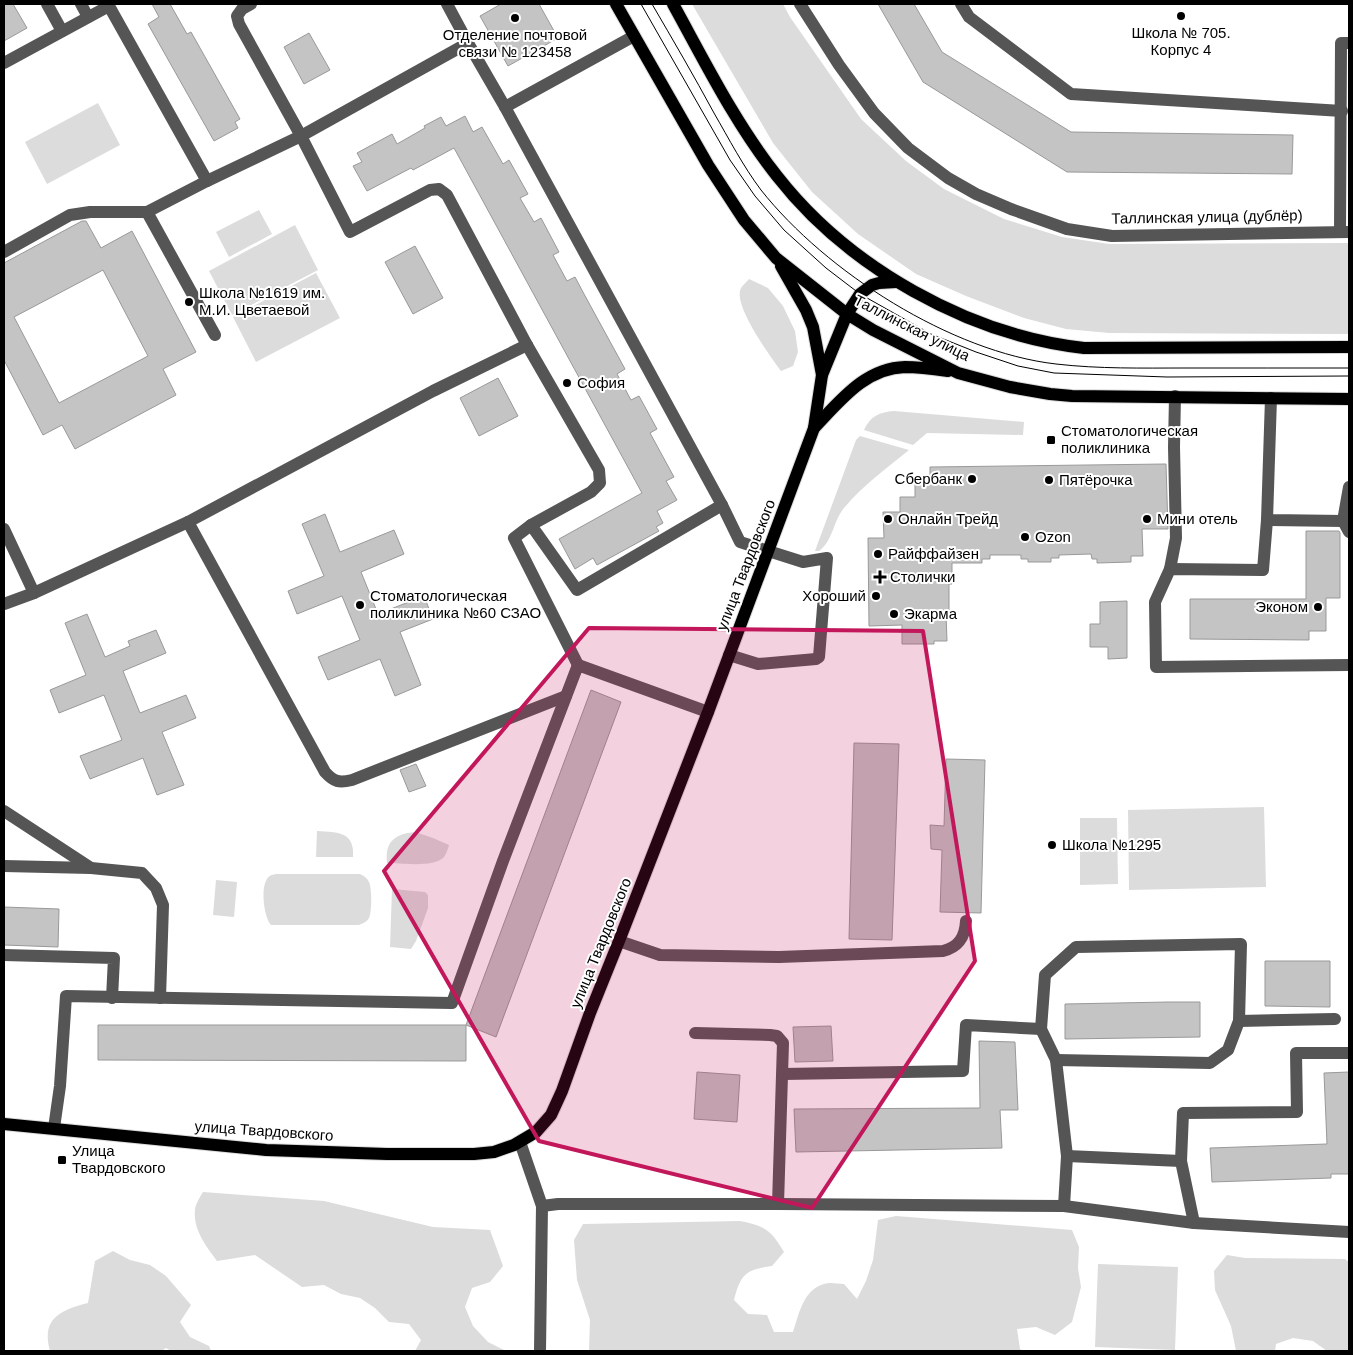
<svg xmlns="http://www.w3.org/2000/svg" width="1353" height="1355" font-family="Arial,sans-serif">
<style>
.green{fill:#dcdcdc}
.building{fill:#c4c4c4;stroke:#999;fill-rule:evenodd}
.lines{fill:none;stroke-linecap:round;stroke-linejoin:round}
.major-casing{stroke:#dbdbdb;stroke-width:14}
.minor{stroke:#555;stroke-width:12}
.major{stroke:#000;stroke-width:12}
.tram{stroke:#000;stroke-width:1}
.marked{fill:#c2185b;fill-opacity:0.2;stroke:#c2185b;stroke-width:4;stroke-linejoin:round}
.poi-dot{fill:#000;stroke:#fff;stroke-width:2}
.labels{text-anchor:middle;stroke-width:4;stroke-linejoin:round;paint-order:stroke}
.poi-label{font-size:15px;fill:#000;stroke:#fff;text-anchor:start}
.street-label{font-size:15px;fill:#000;stroke:#fff}
</style>
<rect width="100%" height="100%" fill="#fff"/>
<g class="green">
<polygon points="692,4 783,4 790,17 861,119 906,161 944,189 1004,219 1062,237 1109,244 1349,243 1349,334 1109,333 1066,329 1024,318 966,296 916,274 858,234 812,192 773,143"/>
<polygon points="98,103 120,145 47,184 25,142"/>
<polygon points="259,210 272,234 229,257 216,232"/>
<polygon points="295,225 318,270 232,315 209,271"/>
<polygon points="316,273 340,318 256,362 233,317"/>
<path d="M 749,279 L 768,288 L 783,306 L 795,331 L 798,352 L 793,366 L 781,371 C 770,356 736,309 740,291 C 741,286 746,283 749,279 Z"/>
<path d="M 894,411 L 1024,422 L 1023,435 L 927,433 L 913,445 L 864,430 C 870,416 880,412 894,411 Z"/>
<path d="M 860,436 L 909,450 C 887,468 862,486 844,508 C 833,521 833,541 819,551 L 815,551 L 856,440 Z"/>
<polygon points="1264,807 1266,887 1129,890 1128,810"/>
<polygon points="1080,818 1117,818 1118,884 1080,885"/>
<path d="M 317,831 C 338,832 355,832 353,857 L 316,857 Z"/>
<path d="M 415,832 L 433,838 L 449,845 C 448,849 446,854 444,857 C 434,868 401,863 387,863 C 385,842 394,834 415,832 Z"/>
<path d="M 276,874 L 360,874 C 364,876 367,878 369,882 C 372,888 372,913 369,918 C 367,922 363,923 359,925 L 271,925 C 264,917 261,890 266,881 C 268,876 271,875 276,874 Z"/>
<polygon points="216,880 237,882 234,917 213,915"/>
<polygon points="392,889 425,892 428,895 428,908 416,941 411,949 390,947"/>
<path d="M 203,1192 L 324,1201 L 433,1227 L 490,1230 L 503,1266 L 490,1282 L 472,1288 L 465,1307 L 473,1326 L 488,1342 L 506,1351 L 415,1351 L 421,1340 L 409,1324 L 389,1322 L 375,1308 L 360,1298 L 341,1294 L 324,1285 L 302,1287 L 255,1255 L 217,1261 C 206,1246 193,1230 195,1210 C 195,1205 200,1197 203,1192 Z"/>
<path d="M 896,1216 L 1072,1230 L 1079,1247 L 1078,1268 L 1081,1287 L 1072,1322 L 1055,1335 L 1036,1327 L 1017,1329 L 1020,1349 L 1023,1351 L 589,1351 L 590,1320 L 577,1280 L 574,1240 L 583,1224 L 740,1221 C 765,1226 771,1230 784,1252 L 772,1266 C 746,1269 740,1275 734,1300 L 748,1314 L 767,1315 L 774,1332 L 793,1332 C 799,1314 803,1290 824,1284 C 830,1282 838,1284 844,1284 L 857,1299 L 866,1281 L 873,1260 L 878,1220 Z"/>
<path d="M 113,1251 L 130,1260 L 150,1265 L 166,1276 L 191,1305 L 180,1322 L 190,1337 L 209,1346 L 211,1351 L 171,1351 L 166,1348 L 161,1351 L 50,1351 C 41,1319 60,1310 88,1303 L 95,1261 Z"/>
<polygon points="1227,1255 1245,1258 1345,1259 1349,1262 1349,1351 1327,1351 1313,1341 1293,1338 1276,1344 1275,1351 1236,1351 1231,1326 1215,1290 1214,1271"/>
<polygon points="1098,1264 1178,1267 1175,1350 1095,1347"/>
</g>
<g class="building">
<polygon points="4,4 13,4 27,28 4,41"/>
<polygon points="152,4 170,4 187,34 191,32 240,119 235,122 238,128 214,141 148,24 159,17"/>
<polygon points="501,4 539,4 558,38 508,66 480,16"/>
<polygon points="878,4 914,4 942,52 1071,132 1293,135 1292,174 1067,172 923,82"/>
<polygon points="309,33 330,70 304,84 284,47"/>
<polygon points="465,116 473,132 482,127 503,164 509,160 528,194 520,198 534,222 541,218 559,252 553,255 567,281 575,277 584,294 625,369 617,374 631,400 639,396 657,429 650,433 674,477 666,481 677,500 657,511 663,523 656,527 659,531 597,565 593,558 575,569 559,539 642,493 454,148 413,170 411,168 367,191 353,166 362,162 357,153 392,134 397,144 425,128 424,126 441,117 446,126"/>
<path d="M 82,221 L 86,221 L 101,248 L 132,231 L 196,352 L 163,369 L 176,395 L 75,449 L 62,425 L 43,435 L 4,360 L 4,263 ZM 103,270 L 148,356 L 59,403 L 14,317 Z"/>
<polygon points="415,246 443,298 413,314 385,262"/>
<polygon points="498,378 518,416 479,436 460,398"/>
<polygon points="1166,464 1168,529 1142,529 1143,556 1131,556 1131,562 1097,563 1097,559 1092,559 1091,554 1059,555 1059,558 1051,558 1051,562 1028,562 1028,559 1021,559 1021,555 990,555 990,559 982,559 982,563 952,563 952,584 949,584 949,614 946,614 947,641 934,641 934,644 902,644 902,625 869,626 868,538 884,538 883,512 900,512 900,497 915,497 915,483 930,483 930,467"/>
<polygon points="325,514 340,552 394,530 404,554 361,572 378,614 424,596 433,619 400,632 421,685 395,696 380,659 328,680 318,657 360,640 342,596 297,614 288,591 324,576 302,524"/>
<polygon points="1306,531 1339,531 1340,533 1340,598 1326,598 1326,631 1309,631 1309,640 1190,639 1190,599 1306,599"/>
<polygon points="1127,601 1127,658 1108,659 1108,647 1090,647 1090,624 1100,624 1100,602"/>
<polygon points="87,614 105,657 130,646 128,641 156,630 166,653 123,671 140,713 186,695 196,718 162,732 184,785 157,795 143,758 90,779 80,756 122,740 104,695 59,713 50,690 86,675 65,623"/>
<polygon points="591,690 621,702 496,1037 466,1025"/>
<polygon points="854,743 899,744 892,940 849,939"/>
<polygon points="946,759 985,760 981,913 940,912 942,850 931,849 930,825 944,826"/>
<polygon points="416,764 426,786 409,792 400,770"/>
<polygon points="4,907 59,909 58,947 4,945"/>
<polygon points="1265,961 1330,961 1330,1007 1265,1006"/>
<polygon points="1168,1002 1200,1002 1200,1037 1065,1039 1065,1004"/>
<polygon points="98,1025 466,1025 466,1061 98,1060"/>
<polygon points="831,1026 833,1061 795,1062 793,1027"/>
<polygon points="979,1041 1015,1042 1018,1110 1000,1110 1002,1148 796,1152 794,1109 980,1108"/>
<polygon points="697,1072 740,1075 737,1122 694,1119"/>
<polygon points="1349,1072 1349,1174 1331,1174 1331,1178 1212,1182 1210,1148 1327,1144 1324,1073"/>
</g>
<g class="lines">
<g class="major-casing">
<g id="major">
<polyline points="616,4 708,165 744,220 776,258 847,314 873,330 958,373 1010,387 1050,394 1072,396 1349,399"/>
<path d="M 673,4 C 705,62 735,123 777,176 C 848,267 968,335 1084,348 L 1349,347"/>
<polyline points="781,266 806,310 813,327 822,375"/>
<path d="M 814,428 C 840,401 865,368 905,367 C 919,367 934,369 948,371"/>
<polyline points="4,1124 266,1150 387,1154 474,1154 494,1152 514,1145 536,1132 551,1115 562,1091 590,1013 619,941 708,712 814,428 822,375 847,314 860,294 872,285 879,283 896,282"/>
</g>
</g>
<g class="minor">
<polyline points="47,4 62,31"/>
<polyline points="81,4 88,17"/>
<polyline points="251,4 242,9 237,16 239,24 301,136 350,232 430,190 439,189 447,195 527,345 599,470 600,483 591,492 531,525 577,590 722,505"/>
<polyline points="447,4 468,43"/>
<polyline points="800,4 839,65 874,113 908,148 948,178 976,194 1011,209 1067,229 1112,236 1349,232"/>
<polyline points="961,4 969,17 1071,94 1342,111"/>
<polyline points="109,6 207,181 301,136 468,43 505,107 634,36"/>
<polyline points="4,63 109,6 107,4"/>
<polyline points="505,107 722,505 740,542 803,562 827,558 819,657 816,659 758,664 729,655"/>
<polyline points="147,212 215,335"/>
<polyline points="1340,232 1341,43 1349,43"/>
<polyline points="4,252 70,215 90,212 147,212 207,181"/>
<polyline points="1271,398 1267,520 1343,521"/>
<polyline points="1349,487 1343,521 1349,532"/>
<polyline points="1267,520 1263,570 1170,569 1155,602 1156,667 1349,665"/>
<path d="M 188,522 L 325,772 C 334,782 339,783 352,780 L 566,696"/>
<polyline points="531,525 514,538 578,665"/>
<polyline points="4,529 34,593"/>
<polyline points="1170,569 1176,538 1174,447 1175,396"/>
<polyline points="4,604 34,593 188,522 433,391 527,345"/>
<polyline points="4,811 91,868"/>
<polyline points="4,866 91,868 142,873 156,888 163,905 160,998"/>
<path d="M 619,941 L 660,955 L 779,957 L 943,951 C 959,947 965,937 966,921"/>
<polyline points="4,955 114,958 112,998"/>
<polyline points="1041,1029 1056,1060 1067,1156 1064,1206"/>
<polyline points="1056,1060 1210,1063 1228,1050 1239,1021"/>
<polyline points="783,1074 963,1071 966,1025 1041,1029 1045,975 1076,947 1241,944 1239,1021 1335,1019"/>
<polyline points="54,1128 60,1086 66,996 452,1003 503,861 578,665 708,712"/>
<polyline points="520,1142 542,1206 540,1351"/>
<polyline points="1067,1156 1181,1161"/>
<polyline points="778,1204 1064,1206 1194,1223 1349,1232"/>
<polyline points="542,1206 558,1204 778,1204 783,1043 777,1036 770,1035 695,1033"/>
<polyline points="1194,1223 1181,1161 1183,1113 1297,1112 1296,1053 1349,1053"/>
</g>
<use href="#major" class="major"/>
<g class="tram">
<polyline points="641,4 730,160 755,196 784,230 826,268 860,294 931,334 976,352 1018,366 1054,373 1167,377 1349,376"/>
<path d="M 652,4 C 673,40 694,76 714,113 C 729,139 743,166 761,190 C 826,272 951,352 1056,364 C 1099,369 1142,368 1185,368 C 1240,368 1295,368 1349,368"/>
</g>
</g>
<path class="marked" d="M 589,628 L 923,631 L 975,961 L 812,1208 L 539,1141 L 384,871 Z"/>
<g class="poi-dot">
<circle cx="1181" cy="16" r="5"/>
<circle cx="515" cy="18" r="5"/>
<circle cx="189" cy="302" r="5"/>
<circle cx="567" cy="383" r="5"/>
<rect x="1046" y="435" width="10" height="10" rx="2.5"/>
<circle cx="972" cy="479" r="5"/>
<circle cx="1049" cy="480" r="5"/>
<circle cx="888" cy="519" r="5"/>
<circle cx="1147" cy="519" r="5"/>
<circle cx="1025" cy="537" r="5"/>
<circle cx="878" cy="554" r="5"/>
<path d="M877.5 569.5h5v5h5v5h-5v5h-5v-5h-5v-5h5z"/>
<circle cx="876" cy="596" r="5"/>
<circle cx="360" cy="605" r="5"/>
<circle cx="1318" cy="607" r="5"/>
<circle cx="894" cy="614" r="5"/>
<circle cx="1052" cy="845" r="5"/>
<rect x="57" y="1155" width="10" height="10" rx="2.5"/>
</g>
<g class="labels">
<g class="poi-label">
<text x="1181" y="38" text-anchor="middle">Школа № 705.<tspan x="1181" dy="17">Корпус 4</tspan></text>
<text x="515" y="40" text-anchor="middle">Отделение почтовой<tspan x="515" dy="17">связи № 123458</tspan></text>
<text x="199" y="298">Школа №1619 им.<tspan x="199" dy="17">М.И. Цветаевой</tspan></text>
<text x="577" y="388">София</text>
<text x="1061" y="436">Стоматологическая<tspan x="1061" dy="17">поликлиника</tspan></text>
<text x="962" y="484" text-anchor="end">Сбербанк</text>
<text x="1059" y="485">Пятёрочка</text>
<text x="898" y="524">Онлайн Трейд</text>
<text x="1157" y="524">Мини отель</text>
<text x="1035" y="542">Ozon</text>
<text x="888" y="559">Райффайзен</text>
<text x="890" y="582">Столички</text>
<text x="370" y="601">Стоматологическая<tspan x="370" dy="17">поликлиника №60 СЗАО</tspan></text>
<text x="866" y="601" text-anchor="end">Хороший</text>
<text x="1308" y="612" text-anchor="end">Эконом</text>
<text x="904" y="619">Экарма</text>
<text x="1062" y="850">Школа №1295</text>
<text x="72" y="1156">Улица<tspan x="72" dy="17">Твардовского</tspan></text>
</g>
<g class="street-label">
<text transform="translate(1207 217) rotate(-1)" y="5">Таллинская улица (дублёр)</text>
<text transform="translate(912 328) rotate(27)" y="5">Таллинская улица</text>
<text transform="translate(746 565) rotate(-69)" y="5">улица Твардовского</text>
<text transform="translate(601 943) rotate(-68)" y="5">улица Твардовского</text>
<text transform="translate(264 1131) rotate(4)" y="5">улица Твардовского</text>
</g>
</g>
<rect width="1353" height="1355" fill="none" stroke="#000000" stroke-width="10"/>
</svg>
